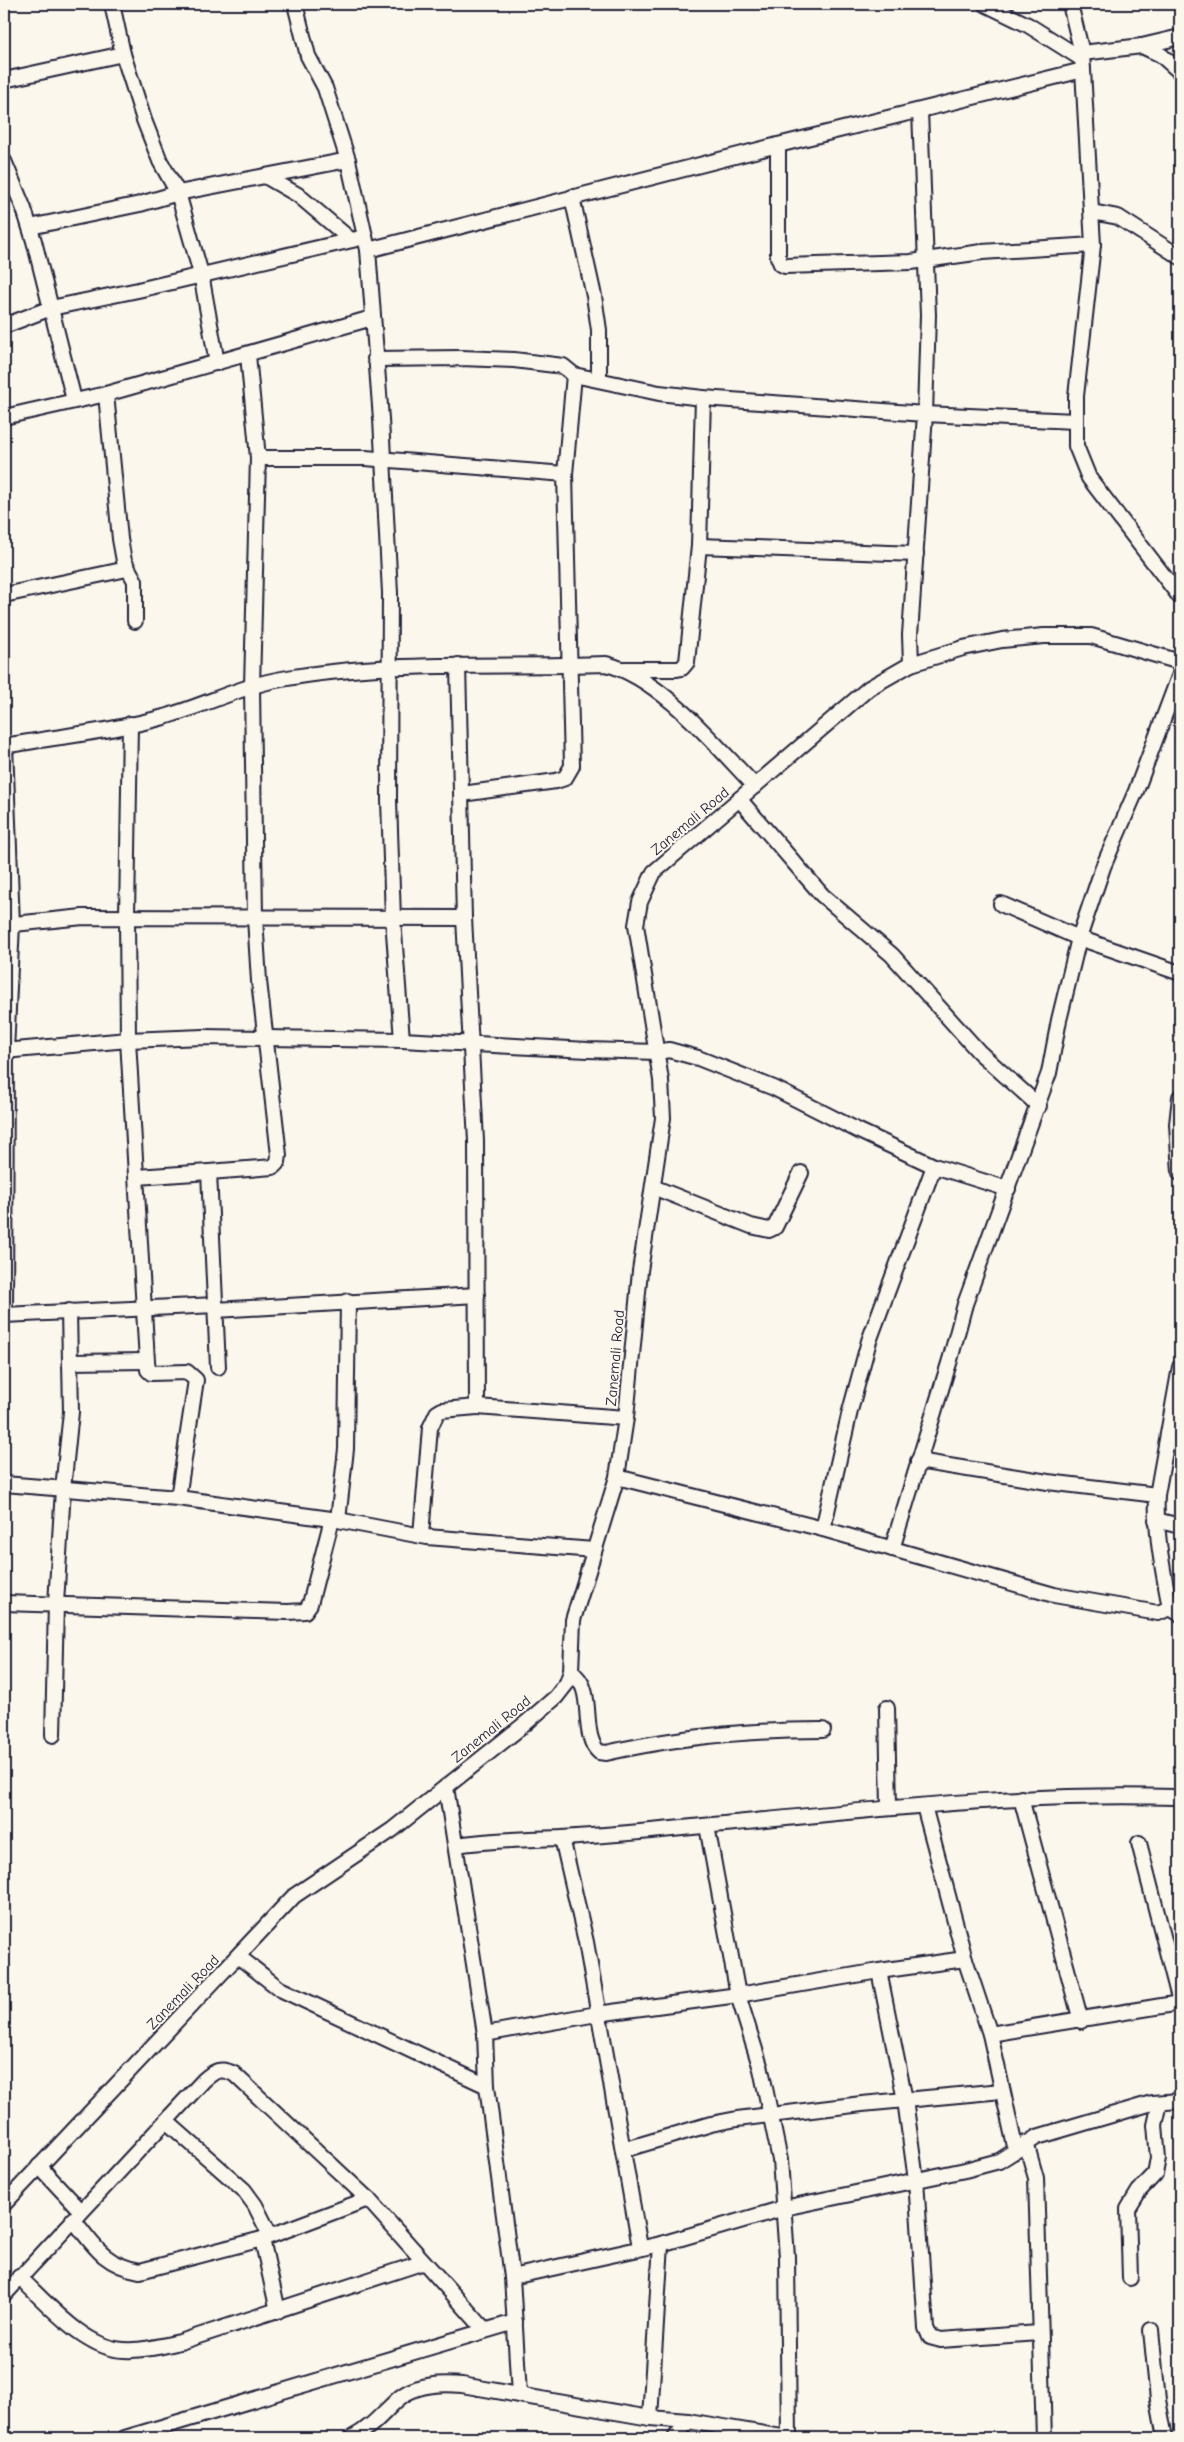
<svg xmlns="http://www.w3.org/2000/svg" width="1184" height="2442" viewBox="0 0 1184 2442" font-family="'Comic Neue',sans-serif">
	<style>
		.lines { fill: none; stroke-linecap: round; stroke-linejoin: round }
		.minor-casing { stroke: #22223b; stroke-width: 18 }
		.minor { stroke: #fbf7ec; stroke-width: 14 }
		.labels { text-anchor: middle; stroke-width: 4; stroke-linejoin: round; paint-order: stroke }
		.street-label { font-size: 15px; fill: #22223b; stroke: #fbf7ec }
	</style>
	<rect width="100%" height="100%" fill="#fbf7ec"/>
	<filter id="ink" filterUnits="userSpaceOnUse"><feTurbulence type="fractalNoise" baseFrequency=".02" numOctaves="2"/><feDisplacementMap in="SourceGraphic" scale="10" xChannelSelector="R" yChannelSelector="G"/><feConvolveMatrix kernelMatrix="1 2 1 2 8 2 1 2 1" color-interpolation-filters="sRGB"/></filter>
	<g filter="url(#ink)">
		<g class="lines">
			<g class="minor-casing">
				<g id="minor">
					<path d="M112,4L123,54L144,120L160,161L178,193L201,274L217,363"/>
					<path d="M295,4L308,56L325,88L348,160L368,250L381,419L390,593L389,800L393,919L402,1040"/>
					<path d="M985,4L1028,25L1082,59"/>
					<path d="M1070,4L1082,53L1083,70L1093,245L1076,396V446L1089,478L1180,597"/>
					<path d="M1142,46L1180,37"/>
					<path d="M1082,53L1142,46L1161,55L1180,72"/>
					<path d="M4,80L123,54"/>
					<path d="M778,145V257L781,264L785,266L911,262L982,252L1093,245"/>
					<path d="M4,161L24,209L34,241L74,400"/>
					<path d="M265,176L348,160"/>
					<path d="M572,197L594,296L599,330V379"/>
					<path d="M1092,212L1118,217L1180,257"/>
					<path d="M30,227L140,204L178,193L265,176L298,195L351,240"/>
					<path d="M368,250L778,145L1083,70"/>
					<path d="M4,326L51,308L138,290L365,237"/>
					<path d="M375,359L461,358L514,360L563,366L574,375L659,393L703,398L925,414L1075,421"/>
					<path d="M106,394L120,539L124,561L135,581V621"/>
					<path d="M4,417L106,394L372,318"/>
					<path d="M258,458H365L565,474"/>
					<path d="M699,546L916,554"/>
					<path d="M4,595L127,569"/>
					<path d="M911,664L910,635L925,414L928,315L920,111"/>
					<path d="M458,665L464,918L476,1141L477,1407L626,1418"/>
					<path d="M624,669H677L682,668L687,662L699,546L703,398"/>
					<path d="M130,724L127,917L128,1040L147,1361L148,1370L151,1373L187,1372L196,1380L178,1498"/>
					<path d="M4,746C55,737 114,731 164,717C203,706 241,686 282,679C389,660 498,668 606,664C661,678 715,745 755,786"/>
					<path d="M462,794L556,781L565,778L572,766L565,474L574,375"/>
					<path d="M740,800L822,895L892,955L979,1052L1039,1106"/>
					<path d="M1001,904L1079,938L1180,973"/>
					<path d="M4,925L83,917L464,918"/>
					<path d="M4,1051L128,1040L203,1037L402,1040L588,1050L657,1052L669,1050L698,1058L774,1088L859,1131L934,1166L1008,1189"/>
					<path d="M1180,1097L1177,1124L1180,1173"/>
					<path d="M137,1177L209,1172"/>
					<path d="M653,1187L751,1226L769,1230L775,1227L801,1173"/>
					<path d="M216,1310L477,1295"/>
					<path d="M4,1315L216,1305"/>
					<path d="M5,1315L6,1051L12,924L5,746"/>
					<path d="M70,1362L147,1361"/>
					<path d="M218,1367L209,1172L273,1167L278,1162L279,1155L259,981L255,918L252,686L258,458L248,355"/>
					<path d="M918,1461L1048,1482L1157,1495"/>
					<path d="M617,1477L823,1529L1054,1595L1158,1613L1170,1608L1180,1614"/>
					<path d="M4,1484L178,1498L338,1520L427,1537L594,1550"/>
					<path d="M338,1520L346,1449L348,1301"/>
					<path d="M1156,1520L1180,1526"/>
					<path d="M823,1529L850,1411L869,1341L934,1166"/>
					<path d="M421,1535L430,1428L437,1413L442,1410L477,1407"/>
					<path d="M892,1549L950,1360L965,1304L1049,1073L1059,1020L1079,938L1103,867L1136,791L1180,674"/>
					<path d="M4,1603L288,1612L305,1611L310,1604L332,1519"/>
					<path d="M1170,1608C1163,1570 1155,1534 1157,1495L1180,1367"/>
					<path d="M571,1671C577,1677 582,1682 584,1690C590,1708 584,1739 599,1752L606,1753C676,1737 751,1730 823,1730"/>
					<path d="M887,1708L889,1808"/>
					<path d="M53,1735L56,1604L63,1489L71,1412L69,1311"/>
					<path d="M446,1787L485,2034L487,2086"/>
					<path d="M1021,1798L1081,2021"/>
					<path d="M924,1806L965,1959L990,2034L1016,2151"/>
					<path d="M707,1826L738,1995L761,2069L780,2160L787,2257L789,2438"/>
					<path d="M562,1838L586,1942L640,2247"/>
					<path d="M1139,1843L1180,2002"/>
					<path d="M456,1845C492,1840 526,1839 562,1838C612,1835 663,1830 713,1825C866,1811 1020,1792 1174,1797"/>
					<path d="M239,1957L280,1989L487,2086L512,2277L519,2395"/>
					<path d="M879,1971L905,2100L916,2180L926,2328L930,2337L941,2340L1039,2333"/>
					<path d="M485,2034L597,2014L738,1995L879,1971L965,1959"/>
					<path d="M990,2034L1180,2003"/>
					<path d="M166,2121L244,2190L255,2205L270,2235"/>
					<path d="M1026,2143L1036,2178L1044,2438"/>
					<path d="M623,2150L711,2124L737,2119L862,2104L1002,2091"/>
					<path d="M39,2166L81,2211"/>
					<path d="M4,2204L294,1896L392,1830L526,1723L556,1697L567,1683L571,1671L573,1620L617,1477L626,1418L640,1271L663,1118L661,1080L636,925L640,902L654,872L869,688L911,664L963,648L1002,640L1044,636H1091L1180,662"/>
					<path d="M73,2219C94,2246 104,2265 140,2271L262,2239L368,2199"/>
					<path d="M262,2239L278,2311"/>
					<path d="M19,2277C46,2302 85,2349 124,2350C143,2351 162,2346 180,2342L424,2262"/>
					<path d="M512,2277L661,2244L784,2208L965,2170L999,2161L1037,2137L1152,2103L1180,2101"/>
					<path d="M1130,2278L1128,2209L1139,2191L1155,2174L1158,2158L1155,2125L1160,2103"/>
					<path d="M4,2295L204,2080C214,2071 221,2067 234,2074L368,2199L485,2330"/>
					<path d="M1151,2330L1158,2400L1165,2438"/>
					<path d="M650,2418L661,2244"/>
					<path d="M125,2438L515,2322"/>
					<path d="M352,2438C372,2427 380,2416 396,2401C413,2384 440,2383 462,2385L650,2418L688,2421L788,2438"/>
					<path d="M675,2438L688,2421"/>
				</g>
			</g>
			<use href="#minor" class="minor"/>
		</g>
	</g>
	<g class="labels">
		<g class="street-label">
			<text transform="translate(690 821) rotate(-40)" y="5">Zanemali Road</text>
			<text transform="translate(615 1358) rotate(-85)" y="5">Zanemali Road</text>
			<text transform="translate(491 1729) rotate(-39)" y="5">Zanemali Road</text>
			<text transform="translate(183 1992) rotate(-46)" y="5">Zanemali Road</text>
		</g>
	</g>
	<rect width="1184" height="2442" fill="none" stroke="#fbf7ec" stroke-width="20"/>
	<rect x="10" y="10" width="1164" height="2422" fill="none" stroke="#22223b" stroke-width="2" filter="url(#ink)"/>
</svg>
